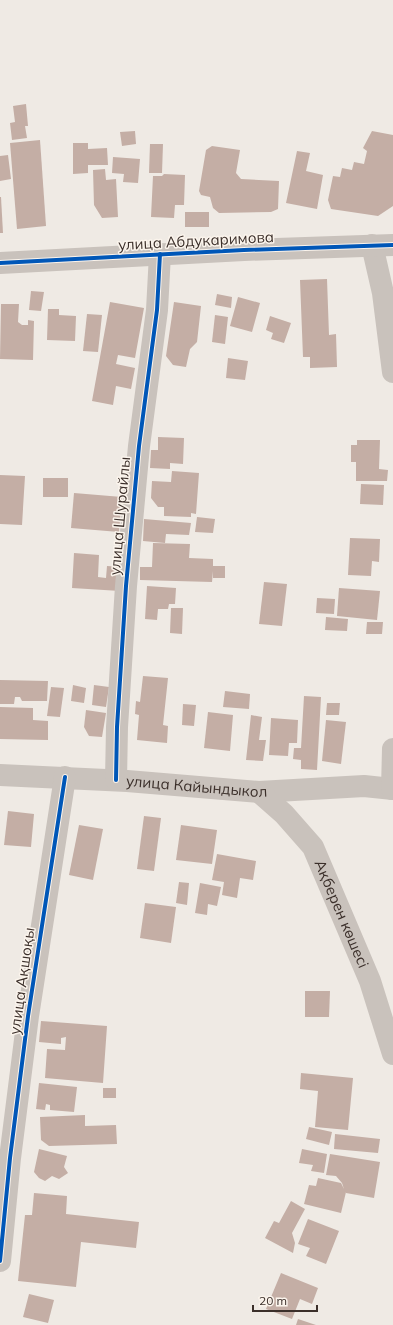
<svg xmlns="http://www.w3.org/2000/svg" width="393" height="1325" viewBox="0 0 393 1325" font-family="Mulish,sans-serif">
	<style>
		.building { fill: #c4aea5 }
		.lines { fill: none; stroke-linecap: round; stroke-linejoin: round }
		.minor { stroke: #c9c2bc; stroke-width: 22 }
		.cycleway-casing { stroke: #fbf4ec; stroke-width: 6 }
		.cycleway { stroke: #0057b8; stroke-width: 4 }
		.labels { text-anchor: middle; stroke-width: 3; stroke-linejoin: round; paint-order: stroke }
		.street-label { font-size: 15px; fill: #3b2f2a; stroke: #fbf4ec }
	</style>
	<rect width="100%" height="100%" fill="#efeae4"/>
	<g class="building">
		<path d="M26,104L28,126H25L27,138L12,140L10,123L15,122L13,106Z"/>
		<path d="M135,131L136,144L122,146L120,132Z"/>
		<path d="M372,131L393,135V206L378,216L331,209L328,200L333,176L340,177L342,168L352,170L354,162L364,164L367,151L363,148Z"/>
		<path d="M40,140L46,226L17,229L10,143Z"/>
		<path d="M73,143H88V149L107,148L108,165H88V173L73,174Z"/>
		<path d="M150,144H163L162,173H149Z"/>
		<path d="M212,146L240,150L236,173L241,179L279,181L278,209L271,212L219,213L213,208L210,197L201,195L199,191L206,150Z"/>
		<path d="M297,151L310,153L306,171L323,175L317,209L286,203Z"/>
		<path d="M8,155L11,179L0,181V156Z"/>
		<path d="M113,157L140,159L138,183L123,182L124,174L112,173Z"/>
		<path d="M105,169L106,180L116,179L118,217L102,218L94,205L93,170Z"/>
		<path d="M164,174L185,175L184,205H175L174,218L151,217L153,176H162Z"/>
		<path d="M0,197H1L3,233H0Z"/>
		<rect x="185" y="212" width="24" height="15"/>
		<path d="M327,279L329,335L336,334L337,367L310,368V357H303L300,280Z"/>
		<path d="M31,291L44,292L41,311L29,310Z"/>
		<path d="M217,294L232,297L231,308L215,305Z"/>
		<path d="M238,297L260,303L252,332L230,326Z"/>
		<path d="M110,302L144,308L135,358L118,355L116,364L135,368L131,389L116,386L113,405L92,401Z"/>
		<path d="M174,302L201,306L197,342L190,349L186,367L173,365L166,356Z"/>
		<path d="M1,304H19L18,322L22,325H28V320L34,321L33,360L0,359Z"/>
		<path d="M48,309H59V315L76,316L75,341L47,340Z"/>
		<path d="M87,314L102,315L98,352L83,351Z"/>
		<path d="M215,315L228,317L225,344L212,342Z"/>
		<path d="M270,316L291,323L284,343L271,339L273,333L266,330Z"/>
		<path d="M228,358L248,361L245,380L226,378Z"/>
		<path d="M158,437L184,438L183,464L170,463V469L150,468L151,450H158Z"/>
		<path d="M357,440H380L379,469L388,470L387,481H356V462H351V445H357Z"/>
		<path d="M172,471L199,473L196,514L191,513V517L164,516V507H158L151,498L152,481L171,482Z"/>
		<path d="M0,475L25,476L22,525L0,524Z"/>
		<rect x="43" y="478" width="25" height="19"/>
		<path d="M361,484L384,485L383,505L360,504Z"/>
		<path d="M74,493L122,497L119,532L71,528Z"/>
		<path d="M197,517L215,519L213,533L195,532Z"/>
		<path d="M144,519L191,523L189,535L166,534L165,543L143,541Z"/>
		<path d="M350,538L380,539L379,562L372,561L371,576L348,575Z"/>
		<path d="M153,543L190,544L189,558L213,559V566H225V578H213V571L212,582L140,580V567H152Z"/>
		<path d="M74,553L99,555L98,577L106,578L107,566L122,567L120,591L72,588Z"/>
		<path d="M264,582L287,584L282,626L259,624Z"/>
		<path d="M147,586L176,588L175,604H169L168,609H158L157,620L145,619Z"/>
		<path d="M339,588L380,591L377,620L337,616Z"/>
		<path d="M317,598L335,599L334,614L316,613Z"/>
		<path d="M171,608H183L182,634L170,633Z"/>
		<path d="M326,617L348,619L347,631L325,630Z"/>
		<path d="M367,622H383L382,634H366Z"/>
		<path d="M143,676L168,678L163,725L168,726L167,743L137,740L139,715L135,714L136,701L140,702Z"/>
		<path d="M0,680L48,681L47,701H22L20,697H15L14,704H0Z"/>
		<path d="M73,685L86,688L84,703L71,701Z"/>
		<path d="M94,685L109,687L106,707L92,705Z"/>
		<path d="M51,687L64,688L60,717L47,716Z"/>
		<path d="M225,691L250,694L249,709L223,707Z"/>
		<path d="M304,696L321,697L317,770L301,769V760L293,759L294,748H301Z"/>
		<path d="M327,703H340L339,715H326Z"/>
		<path d="M183,704L196,705L194,726L182,725Z"/>
		<path d="M0,707L33,708V720L48,721V740L0,739Z"/>
		<path d="M86,710L106,713L102,737L89,736L84,727Z"/>
		<path d="M208,712L233,715L230,751L204,748Z"/>
		<path d="M251,715L262,717L259,740H266L263,761L246,760Z"/>
		<path d="M271,718L298,720L297,743H289L288,756L269,755Z"/>
		<path d="M326,720L346,722L341,764L322,761Z"/>
		<path d="M8,811L34,814L31,847L4,845Z"/>
		<path d="M144,816L161,818L154,871L137,869Z"/>
		<path d="M79,825L103,829L93,880L69,875Z"/>
		<path d="M181,825L217,830L212,864L176,860Z"/>
		<path d="M217,854L256,861L253,880L240,878L237,898L222,895L224,882L212,880Z"/>
		<path d="M179,882L189,883L187,905L176,903Z"/>
		<path d="M200,883L221,887L217,906L208,904L207,915L195,913Z"/>
		<path d="M145,903L176,907L171,943L140,938Z"/>
		<path d="M305,991H330L329,1017H305Z"/>
		<path d="M41,1021L107,1026L103,1083L45,1078L47,1049L65,1050L66,1037L61,1038V1044L39,1042Z"/>
		<path d="M301,1073L353,1078L348,1130L315,1127L318,1091L300,1089Z"/>
		<path d="M39,1083L77,1087L74,1112L50,1110V1105L46,1104L45,1110L36,1109Z"/>
		<rect x="103" y="1088" width="13" height="10"/>
		<path d="M85,1115V1126L116,1125L117,1144L49,1146L41,1140L40,1117Z"/>
		<path d="M309,1127L332,1132L329,1145L306,1139Z"/>
		<path d="M335,1134L380,1139L378,1153L334,1149Z"/>
		<path d="M39,1149L67,1156L64,1167L68,1173L59,1179L52,1176L45,1181L39,1178L34,1172Z"/>
		<path d="M302,1149L327,1154L324,1173L311,1171L313,1165L299,1163Z"/>
		<path d="M330,1154L380,1162L374,1198L346,1193V1192L341,1213L304,1204L309,1185L316,1186L318,1178L341,1183L344,1189L342,1183L336,1176L326,1175Z"/>
		<path d="M34,1193L67,1196L66,1214L139,1222L136,1248L81,1242L76,1287L18,1281L25,1215H32Z"/>
		<path d="M291,1201L305,1209L292,1233L295,1243L293,1253L265,1238L274,1221L279,1223Z"/>
		<path d="M308,1219L339,1231L326,1264L306,1256L310,1248L298,1244Z"/>
		<path d="M281,1273L318,1288L312,1304L300,1299L292,1319L266,1309Z"/>
		<path d="M29,1294L54,1300L48,1323L23,1317Z"/>
		<path d="M298,1319L316,1325H296Z"/>
	</g>
	<g class="lines">
		<g class="minor">
			<path d="M372,245L383,293L393,372"/>
			<path d="M0,263L244,250L393,245"/>
			<path id="s1" d="M0,775L127,781L259,792L364,786L393,789"/>
			<path d="M116,780L117,727L126,586L139,446L157,310L160,254"/>
			<path d="M392,789L393,749"/>
			<path id="s2" d="M259,792L284,814L313,847L370,981L393,1054"/>
			<path d="M0,1261L10,1158L28,1016L65,777"/>
		</g>
		<g class="cycleway-casing">
			<g id="cycleway">
				<path d="M0,263L244,250L393,245"/>
				<path d="M116,780L117,727L126,586L139,446L157,310L160,254"/>
				<path d="M0,1261L10,1158L28,1016L65,777"/>
			</g>
		</g>
		<use href="#cycleway" class="cycleway"/>
	</g>
	<g class="labels">
		<g class="street-label">
			<text transform="translate(196 241) rotate(-3)" y="5">улица Абдукаримова</text>
			<text transform="translate(120 516) rotate(-85)" y="5">улица Шурайлы</text>
			<text dy="5" stroke="none"><textPath href="#s1" startOffset="197">улица Кайындыкол</textPath></text>
			<text dy="5" stroke="none"><textPath href="#s2" startOffset="150">Ақберен көшесі</textPath></text>
			<text transform="translate(22 981) rotate(-82)" y="5">улица Ақшоқы</text>
		</g>
	</g>
	<path d="M253 1305v6h64v-6" fill="none" stroke="#3b2f2a" stroke-width="2"/>
	<text x="259" y="1305" font-size="12" fill="#3b2f2a" stroke="#fbf4ec" stroke-width="3" paint-order="stroke">20 m</text>
</svg>
